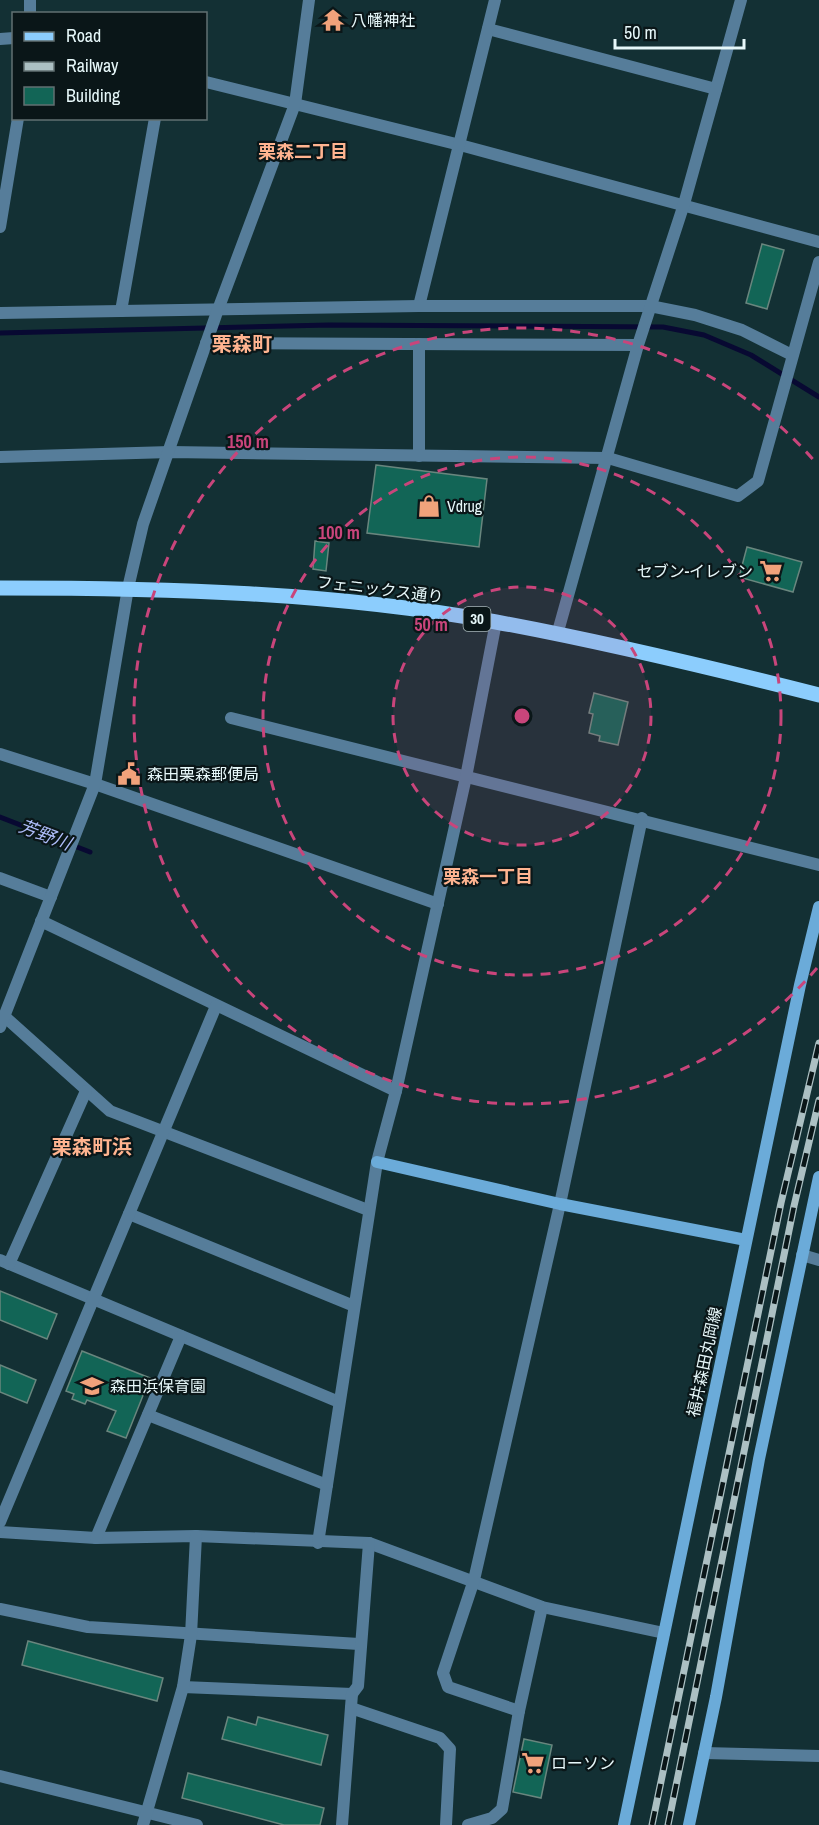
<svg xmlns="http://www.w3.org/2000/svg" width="819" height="1825" viewBox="0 0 819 1825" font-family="'Archivo Narrow','Noto Sans JP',sans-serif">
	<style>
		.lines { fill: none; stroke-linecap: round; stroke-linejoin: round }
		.stream { stroke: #080932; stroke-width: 5 }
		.building { fill: #126556; stroke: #69867e; stroke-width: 1.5 }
		.street { stroke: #567d9a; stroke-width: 12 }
		.secondary { stroke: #6babd9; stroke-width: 12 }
		.primary { stroke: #8ccdfd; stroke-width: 15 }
		.rail-casing { stroke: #acc0c3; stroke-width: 7 }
		.rail { stroke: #0a1618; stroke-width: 4.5; stroke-dasharray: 14; stroke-linecap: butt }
		.ring { fill: none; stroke: #c9457b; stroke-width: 3; stroke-dasharray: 10 8 }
		.labels { text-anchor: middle; stroke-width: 4.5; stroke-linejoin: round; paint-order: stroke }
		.shield { fill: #0a1618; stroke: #a5b4b6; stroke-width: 1.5 }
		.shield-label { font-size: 15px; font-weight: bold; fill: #e7f8fa }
		.poi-label { font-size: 16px; fill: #e7f8fa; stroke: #0a1618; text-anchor: start }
		.street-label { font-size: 16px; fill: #e7f8fa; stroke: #0a1618 }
		.neighbourhood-label { font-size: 18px; font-weight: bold; fill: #ffb490; stroke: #0a1618 }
		.water-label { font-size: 18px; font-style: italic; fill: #adbcf8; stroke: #0a1618 }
		.quarter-label { font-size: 20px; font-weight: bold; fill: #ffb490; stroke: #0a1618 }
		.centre { fill: #c9457b; stroke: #0a1618; stroke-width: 3 }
		.ring-label { font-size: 18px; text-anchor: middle; font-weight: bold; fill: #c9457b; stroke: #0a1618; stroke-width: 4.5; stroke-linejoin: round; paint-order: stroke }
	</style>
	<rect width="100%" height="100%" fill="#133034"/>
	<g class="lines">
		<g class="stream">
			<path d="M0,333L329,325L663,327L704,335L751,355L819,397"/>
			<path d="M0,817L90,852"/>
		</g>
	</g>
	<g class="building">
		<path d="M762,244L784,250L767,309L746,303Z"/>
		<path d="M376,465L487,479L479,547L367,533Z"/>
		<path d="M315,541L329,543L326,571L313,569Z"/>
		<path d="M747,547L802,562L793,592L739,577Z"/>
		<path d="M594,693L628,702L618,745L599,741L600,736L589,733L593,714L589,713Z"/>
		<path d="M0,1291L57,1314L47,1339L0,1320Z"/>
		<path d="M82,1351L150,1378L126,1438L107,1431L116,1411L87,1400L85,1404L72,1399L74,1394L66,1391Z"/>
		<path d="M0,1365L36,1380L27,1403L0,1392Z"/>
		<path d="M28,1641L163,1678L157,1701L22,1665Z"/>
		<path d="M228,1717L256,1725L258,1717L328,1735L321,1765L222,1739Z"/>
		<path d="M524,1739L552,1745L541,1798L513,1792Z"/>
		<path d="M188,1773L324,1808L320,1825H284L182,1798Z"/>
	</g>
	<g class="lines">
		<g class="street">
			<path d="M30,14V0"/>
			<path d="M488,29L716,89"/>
			<path d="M0,39L14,38"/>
			<path d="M206,82L460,145L819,242"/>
			<path d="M0,227L18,118"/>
			<path d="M419,306L495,0"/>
			<path d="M121,311L155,118"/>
			<path d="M0,313L419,306H650L695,315L742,330L792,355"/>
			<path d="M206,343L638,345"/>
			<path d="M419,344V456"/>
			<path d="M0,457L170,452L608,458L738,496L758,481L819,262"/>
			<path d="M557,635L638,345L684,204L741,0"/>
			<path d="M231,718L819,865"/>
			<path d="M0,754L95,784L438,904"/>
			<path d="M0,878L51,897"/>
			<path d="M41,921L396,1091"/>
			<path d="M4,1016L110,1111L368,1210"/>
			<path d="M0,1027L95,784L128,588L143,524L216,315L295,104L309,0"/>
			<path d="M129,1214L354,1306"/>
			<path d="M802,1255L819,1260"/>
			<path d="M0,1260L339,1402"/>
			<path d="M9,1264L86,1091"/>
			<path d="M148,1415L327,1485"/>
			<path d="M0,1522L216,1006"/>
			<path d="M0,1532L96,1538L196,1536L369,1543L542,1607L664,1633"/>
			<path d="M96,1538L181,1336"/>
			<path d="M318,1543L377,1162L396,1091L466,777L496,622"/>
			<path d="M0,1609L88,1627L359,1644"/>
			<path d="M183,1687L352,1694"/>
			<path d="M351,1708L440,1738L450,1749L446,1825"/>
			<path d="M519,1711L448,1687L443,1673L474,1580L560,1204L642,818"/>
			<path d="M704,1753L819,1756"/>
			<path d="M0,1776L197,1825"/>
			<path d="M143,1825L183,1687L191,1635L196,1536"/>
			<path d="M342,1825L352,1694L358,1686L369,1543"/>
			<path d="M468,1825L492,1818L502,1809L519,1711L542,1607"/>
		</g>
		<g class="secondary">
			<path d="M377,1162L560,1204L746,1240"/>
			<path d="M624,1825L800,985L819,907"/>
			<path d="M689,1825L716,1697L759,1459L819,1177"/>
		</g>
		<path class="primary" d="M0,588C165,588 333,592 496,622C605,642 712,668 819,695"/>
		<g class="rail-casing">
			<g id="rail">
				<path d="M652,1825L781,1203L819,1043"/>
				<path d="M668,1825L794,1206L819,1100"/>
			</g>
		</g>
		<use href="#rail" class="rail"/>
	</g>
	<circle cx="522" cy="716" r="129" fill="#c9457b" fill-opacity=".12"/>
	<g class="ring">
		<circle cx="522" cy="716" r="129"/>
		<circle cx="522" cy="716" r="259"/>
		<path d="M817 968A388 388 0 1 1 817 464"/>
	</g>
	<defs>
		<g id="temple-bare" transform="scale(1.8)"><path d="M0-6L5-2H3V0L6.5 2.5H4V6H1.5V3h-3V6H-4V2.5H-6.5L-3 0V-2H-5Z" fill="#f1a27b" stroke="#0a1618" stroke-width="2.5" paint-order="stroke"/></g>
		<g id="shop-bare" transform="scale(1.8)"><path d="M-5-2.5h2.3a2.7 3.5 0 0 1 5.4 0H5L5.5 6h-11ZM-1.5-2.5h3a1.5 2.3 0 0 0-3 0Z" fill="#f1a27b" stroke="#0a1618" stroke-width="2.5" paint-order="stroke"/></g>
		<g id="supermarket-bare" transform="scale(1.8)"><path d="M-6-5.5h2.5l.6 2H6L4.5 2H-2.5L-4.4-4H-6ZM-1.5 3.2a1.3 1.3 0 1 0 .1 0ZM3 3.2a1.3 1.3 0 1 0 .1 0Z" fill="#f1a27b" stroke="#0a1618" stroke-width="2.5" paint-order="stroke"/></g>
		<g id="civic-bare" transform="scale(1.8)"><path d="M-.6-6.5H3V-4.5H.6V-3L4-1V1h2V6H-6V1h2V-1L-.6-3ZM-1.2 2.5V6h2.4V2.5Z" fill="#f1a27b" stroke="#0a1618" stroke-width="2.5" paint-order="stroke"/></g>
		<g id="school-bare" transform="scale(1.8)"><path d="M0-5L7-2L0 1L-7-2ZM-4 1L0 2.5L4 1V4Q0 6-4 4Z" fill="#f1a27b" stroke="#0a1618" stroke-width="2.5" paint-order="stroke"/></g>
	</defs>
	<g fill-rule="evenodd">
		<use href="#temple-bare" x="333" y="20"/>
		<use href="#shop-bare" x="429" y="506"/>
		<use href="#supermarket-bare" x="771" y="571"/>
		<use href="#civic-bare" x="129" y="774"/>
		<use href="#school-bare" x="92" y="1386"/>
		<use href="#supermarket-bare" x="533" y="1763"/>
	</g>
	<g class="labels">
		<rect class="shield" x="463.5" y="607" width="27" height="24" rx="4.5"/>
		<g class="shield-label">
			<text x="477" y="624">30</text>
		</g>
		<g class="poi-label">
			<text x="351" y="26">八幡神社</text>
			<text x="447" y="512">Vdrug</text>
			<text x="753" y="577" text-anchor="end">セブン-イレブン</text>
			<text x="147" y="780">森田栗森郵便局</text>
			<text x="110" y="1392">森田浜保育園</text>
			<text x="551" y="1769">ローソン</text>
		</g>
		<g class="street-label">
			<text transform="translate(380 589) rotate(7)" y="6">フェニックス通り</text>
			<text transform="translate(704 1362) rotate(-78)" y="6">福井森田丸岡線</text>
		</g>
		<g class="neighbourhood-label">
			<text x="303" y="158">栗森二丁目</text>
			<text x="488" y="883">栗森一丁目</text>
		</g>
		<g class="water-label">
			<text transform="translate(45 835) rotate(21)" y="6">芳野川</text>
		</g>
		<g class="quarter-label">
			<text x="242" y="351">栗森町</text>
			<text x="92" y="1154">栗森町浜</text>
		</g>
	</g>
	<circle cx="522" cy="716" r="9" class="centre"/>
	<g class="ring-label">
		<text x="248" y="448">150 m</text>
		<text x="339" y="539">100 m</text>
		<text x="431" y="631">50 m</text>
	</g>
	<rect x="12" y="12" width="195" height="108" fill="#0a1618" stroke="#627072" stroke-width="1.5"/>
	<rect x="24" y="32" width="30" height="9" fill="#8ccdfd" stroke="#627072" stroke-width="1.5"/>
	<text x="66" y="42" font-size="18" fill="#e7f8fa">Road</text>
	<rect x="24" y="62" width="30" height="9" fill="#acc0c3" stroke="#627072" stroke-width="1.5"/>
	<text x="66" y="72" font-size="18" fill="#e7f8fa">Railway</text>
	<rect x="24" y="87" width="30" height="18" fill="#126556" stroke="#627072" stroke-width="1.5"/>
	<text x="66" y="102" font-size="18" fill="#e7f8fa">Building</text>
	<path d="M615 39v9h129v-9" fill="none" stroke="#e7f8fa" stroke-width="3"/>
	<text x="624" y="39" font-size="18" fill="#e7f8fa" stroke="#0a1618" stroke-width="4.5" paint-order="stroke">50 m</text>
</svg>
